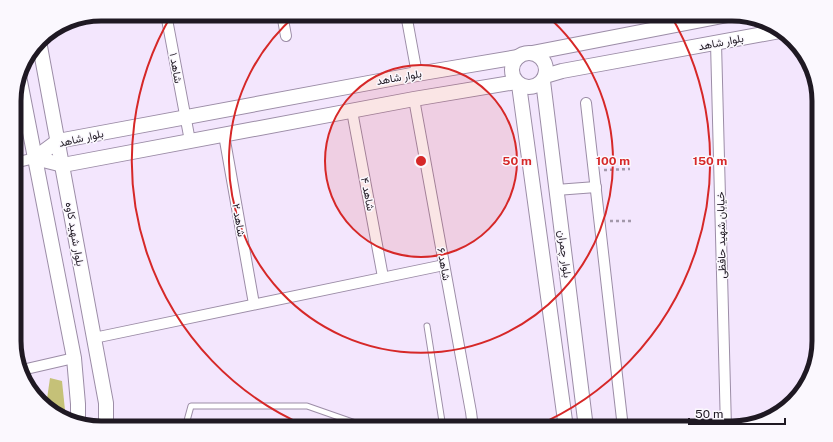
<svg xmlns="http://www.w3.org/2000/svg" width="833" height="442" viewBox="0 0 833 442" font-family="'Public Sans',Vazirmatn,sans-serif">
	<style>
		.green { fill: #c5c178 }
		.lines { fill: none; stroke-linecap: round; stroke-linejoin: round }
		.service-casing { stroke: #9c8da7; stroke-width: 7 }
		.minor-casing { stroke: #9c8da7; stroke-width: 12 }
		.secondary-casing { stroke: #9c8da7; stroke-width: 16 }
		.path { stroke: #a398aa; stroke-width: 2.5; stroke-dasharray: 3 3; stroke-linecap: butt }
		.service { stroke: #fff; stroke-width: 5 }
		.minor { stroke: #fff; stroke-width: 10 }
		.secondary { stroke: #fff; stroke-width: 14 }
		.ring { fill: none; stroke: #d62828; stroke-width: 2 }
		.labels { text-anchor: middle; stroke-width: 3; stroke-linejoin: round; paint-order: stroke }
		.street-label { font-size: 11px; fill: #1f1923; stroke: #fbf8fe }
		.rim { fill: none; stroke: #1f1923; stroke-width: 5 }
		.centre { fill: #d62828; stroke: #fbf8fe; stroke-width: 2 }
		.ring-label { font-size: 12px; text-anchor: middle; font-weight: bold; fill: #d62828; stroke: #fbf8fe; stroke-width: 3; stroke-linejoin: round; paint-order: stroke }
	</style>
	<rect width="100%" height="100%" fill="#f3e6fd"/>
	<path class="green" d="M50,378L62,381L66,420L62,419L46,406Z"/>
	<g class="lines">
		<g class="service-casing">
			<g id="service">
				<path d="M427,326L443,428"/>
				<path d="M185,428L191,406H307L370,428"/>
			</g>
		</g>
		<g class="minor-casing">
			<g id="minor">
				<path d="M166,14L190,141"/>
				<path d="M282,14L286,36"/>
				<path d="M406,14L417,74"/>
				<path d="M716,43L726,428"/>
				<path d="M414,99L471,412L473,428"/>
				<path d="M586,103L623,428"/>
				<path d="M352,111L383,277"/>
				<path d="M224,135L254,304"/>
				<path d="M14,163L35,158"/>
				<path d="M556,190L596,187"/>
				<path d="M94,338L444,265"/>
				<path d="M22,370L74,358"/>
			</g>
		</g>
		<g class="secondary-casing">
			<g id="secondary">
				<path d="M39,41L106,403V428"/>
				<circle cx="529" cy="70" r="17"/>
				<path d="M532,53L733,14"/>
				<path d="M19,76L74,358L78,404V423"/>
				<path d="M545,76L562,71L780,31"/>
				<path d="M543,81L586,428"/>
				<path d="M519,85L566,428"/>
				<path d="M35,158L58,141L417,74L518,57"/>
				<path d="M35,158L63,165L414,99L516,82"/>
			</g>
		</g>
		<g class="path">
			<path d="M604,170L630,169"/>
			<path d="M610,221H633"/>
		</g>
		<use href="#service" class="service"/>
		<use href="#minor" class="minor"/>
		<use href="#secondary" class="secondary"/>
	</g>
	<circle cx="421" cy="161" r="96" fill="#d62828" fill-opacity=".12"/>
	<g class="ring">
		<circle cx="421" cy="161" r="96"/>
		<path d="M546 15A192 192 0 1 1 296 15"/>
		<path d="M308 427A289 289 0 0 1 172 14M670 14A289 289 0 0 1 534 427"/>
	</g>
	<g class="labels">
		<g class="street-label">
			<text transform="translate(721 42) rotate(-11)" y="4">بلوار شاهد</text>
			<text transform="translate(176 68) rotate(80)" y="4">شاهد ۱</text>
			<text transform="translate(399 77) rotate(-10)" y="4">بلوار شاهد</text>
			<text transform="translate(81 138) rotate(-13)" y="4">بلوار شاهد</text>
			<text transform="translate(368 194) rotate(79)" y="4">شاهد ۴</text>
			<text transform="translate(239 220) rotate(80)" y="4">شاهد ۲</text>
			<text transform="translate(75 234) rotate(80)" y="4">بلوار شهید کاوه</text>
			<text transform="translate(721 235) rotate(-91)" y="4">خیابان شهید حافظی</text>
			<text transform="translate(565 254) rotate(83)" y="4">بلوار چمران</text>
			<text transform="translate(444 264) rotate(80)" y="4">شاهد ۶</text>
		</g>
	</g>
	<path d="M0 0H833V442H0ZM101 21H732A80 80 0 0 1 812 101V341A80 80 0 0 1 732 421H101A80 80 0 0 1 21 341V101A80 80 0 0 1 101 21Z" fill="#fbf8fe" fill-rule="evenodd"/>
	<path class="rim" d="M101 21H732A80 80 0 0 1 812 101V341A80 80 0 0 1 732 421H101A80 80 0 0 1 21 341V101A80 80 0 0 1 101 21Z"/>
	<circle cx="421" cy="161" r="6" class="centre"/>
	<g class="ring-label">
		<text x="517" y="165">50 m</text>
		<text x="613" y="165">100 m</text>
		<text x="710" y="165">150 m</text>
	</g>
	<path d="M689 418v6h96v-6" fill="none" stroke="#1f1923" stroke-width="2"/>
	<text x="695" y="418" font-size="12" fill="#1f1923" stroke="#fbf8fe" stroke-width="3" paint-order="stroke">50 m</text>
</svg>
